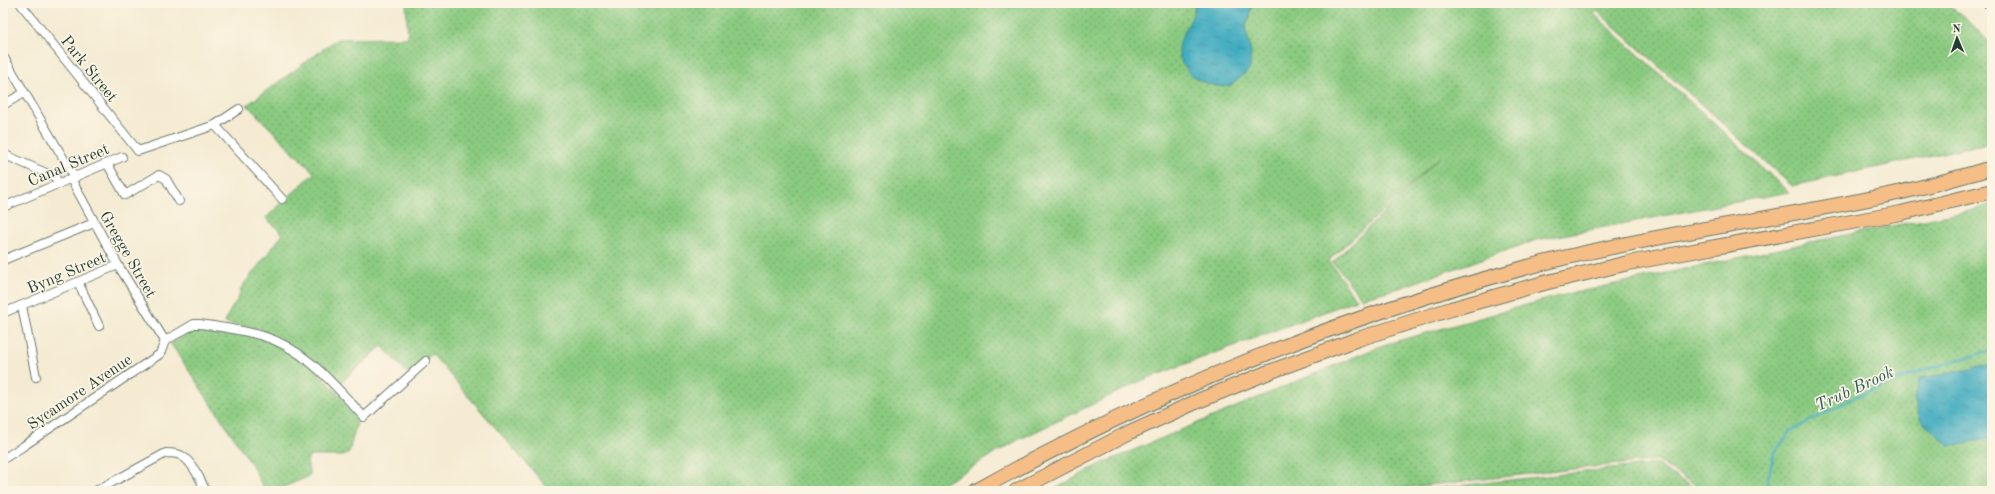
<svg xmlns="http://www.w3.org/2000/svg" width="1995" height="494" viewBox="0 0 1995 494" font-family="'Old Standard TT',serif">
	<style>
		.grass { fill: url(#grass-dots); stroke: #55845a }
		.water { fill: url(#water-ripples); stroke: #30747a }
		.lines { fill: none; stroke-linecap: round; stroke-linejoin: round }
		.stream { stroke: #41acc0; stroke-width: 2.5 }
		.minor-casing { stroke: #6a7a6c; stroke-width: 10 }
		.motorway-casing { stroke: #6a7a6c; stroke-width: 16 }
		.minor { stroke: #fff; stroke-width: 8 }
		.motorway { stroke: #f6be87; stroke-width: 14 }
		.rail { stroke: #1f3d34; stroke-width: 2.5; stroke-dasharray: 6 3; stroke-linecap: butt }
		.labels { text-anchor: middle; stroke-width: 3.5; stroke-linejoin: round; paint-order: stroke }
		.street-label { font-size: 16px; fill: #1f3d34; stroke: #fcf5e5 }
		.water-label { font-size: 17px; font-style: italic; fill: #295e5e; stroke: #fcf5e5 }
	</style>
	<defs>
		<pattern id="grass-dots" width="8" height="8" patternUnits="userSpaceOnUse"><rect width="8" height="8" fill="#8bcb81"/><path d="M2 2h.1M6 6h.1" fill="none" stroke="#71a66a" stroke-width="1.8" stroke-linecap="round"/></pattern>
		<pattern id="water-ripples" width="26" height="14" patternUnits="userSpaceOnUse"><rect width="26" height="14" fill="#41acc0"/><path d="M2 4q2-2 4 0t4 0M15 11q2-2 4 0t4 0" fill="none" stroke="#368d9d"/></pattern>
	</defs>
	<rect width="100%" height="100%" fill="#fcf5e5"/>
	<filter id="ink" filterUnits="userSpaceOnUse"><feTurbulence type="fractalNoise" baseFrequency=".025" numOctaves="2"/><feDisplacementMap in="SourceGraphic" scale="8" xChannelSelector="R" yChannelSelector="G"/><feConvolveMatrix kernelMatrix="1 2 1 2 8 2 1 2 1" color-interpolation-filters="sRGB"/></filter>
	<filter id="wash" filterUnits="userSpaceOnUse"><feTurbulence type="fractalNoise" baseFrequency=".012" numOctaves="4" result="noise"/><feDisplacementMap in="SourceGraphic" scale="16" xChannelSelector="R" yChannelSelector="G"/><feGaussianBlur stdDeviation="0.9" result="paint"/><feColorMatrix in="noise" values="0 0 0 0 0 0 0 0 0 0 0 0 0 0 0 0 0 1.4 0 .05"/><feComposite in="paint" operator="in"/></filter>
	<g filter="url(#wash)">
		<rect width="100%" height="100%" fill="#f5ebd3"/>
		<g class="grass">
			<path d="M406,3H1195V13L1185,32L1179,49L1182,63L1197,80L1251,52L1245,27L1250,16L1252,3H1946L1967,19L1992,45V142L1792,186L1597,11L1594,14L1789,192L1536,240L1399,288L1361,298L1333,262L1441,156L1329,260L1356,300L1143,380L1018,440L931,491H550L432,354L408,374L382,346L339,384L323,366L261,330L225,323C228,308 240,302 241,288L283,234L266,218L314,173L247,105L337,39L408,38Z"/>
			<path d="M1992,204V491H1704L1656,460L1375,491H1051L1098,465L1383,345L1555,297L1830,238L1970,211Z"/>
			<path d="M203,327C262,336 294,343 334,389C342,398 352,407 358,418L349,452L343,456H310L307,461L310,476L274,491H265L252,465L171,344L195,329Z"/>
			<path d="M1656,464L1698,491H1410Z"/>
		</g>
		<g class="water">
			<path d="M1195,3H1252L1250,16L1245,27L1251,52L1250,69C1244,74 1235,84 1228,86C1207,89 1178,73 1179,49C1180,32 1195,21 1195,3Z"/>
			<path d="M1992,365V438L1949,446L1920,419L1914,398L1920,378Z"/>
		</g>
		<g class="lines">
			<path class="stream" d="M1765,491L1774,453L1791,431L1855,397L1921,371L1992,350"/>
		</g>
	</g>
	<g filter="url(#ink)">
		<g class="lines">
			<g class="minor-casing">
				<g id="minor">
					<path d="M20,3L138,151L215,125L239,109"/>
					<path d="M3,56L75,178"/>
					<path d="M3,105L24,93"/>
					<path d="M215,125L282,199"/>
					<path d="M3,154L55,177L59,184"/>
					<path d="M107,163L125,195L159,175L166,179L179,201"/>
					<path d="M71,179L118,265L165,341"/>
					<path d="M3,207L122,157"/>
					<path d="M3,260L94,223"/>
					<path d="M78,282L99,326"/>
					<path d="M22,306L36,377"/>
					<path d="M3,313L118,265"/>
					<path d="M165,341L194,324H200C221,327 243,330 263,336C306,349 335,386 364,417L426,361"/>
					<path d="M3,459L22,447L160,354L165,341"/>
					<path d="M96,491L166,453C172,453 177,453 182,456C191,461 202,481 205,491"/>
				</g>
			</g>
			<g class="motorway-casing">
				<g id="motorway">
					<path d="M976,491C1154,392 1342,316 1539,264C1655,234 1775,219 1893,194C1926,187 1959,177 1992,168"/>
					<path d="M1016,491L1130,432L1198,401L1269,372L1358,339L1451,309L1544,283L1628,263L1901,213L1992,191"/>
				</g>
			</g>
			<use href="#minor" class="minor"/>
			<use href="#motorway" class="motorway"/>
			<path class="rail" d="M1981,3L1992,12"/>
		</g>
	</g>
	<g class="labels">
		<g class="street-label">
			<text transform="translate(90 68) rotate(51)" y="6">Park Street</text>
			<text transform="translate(68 164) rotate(-23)" y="6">Canal Street</text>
			<text transform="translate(129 254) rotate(60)" y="6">Gregge Street</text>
			<text transform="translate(66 272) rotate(-23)" y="6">Byng Street</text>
			<text transform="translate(79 391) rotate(-34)" y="6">Sycamore Avenue</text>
		</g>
		<g class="water-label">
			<text transform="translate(1854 388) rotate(-25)" y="6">Trub Brook</text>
		</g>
	</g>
	<rect width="1995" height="494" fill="none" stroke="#fcf5e5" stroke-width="16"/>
	<g transform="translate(1957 38) rotate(358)" stroke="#fcf5e5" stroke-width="3" paint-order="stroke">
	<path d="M0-3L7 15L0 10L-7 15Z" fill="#1f3d34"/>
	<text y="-6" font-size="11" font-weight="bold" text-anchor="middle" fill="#1f3d34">N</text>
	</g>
</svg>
